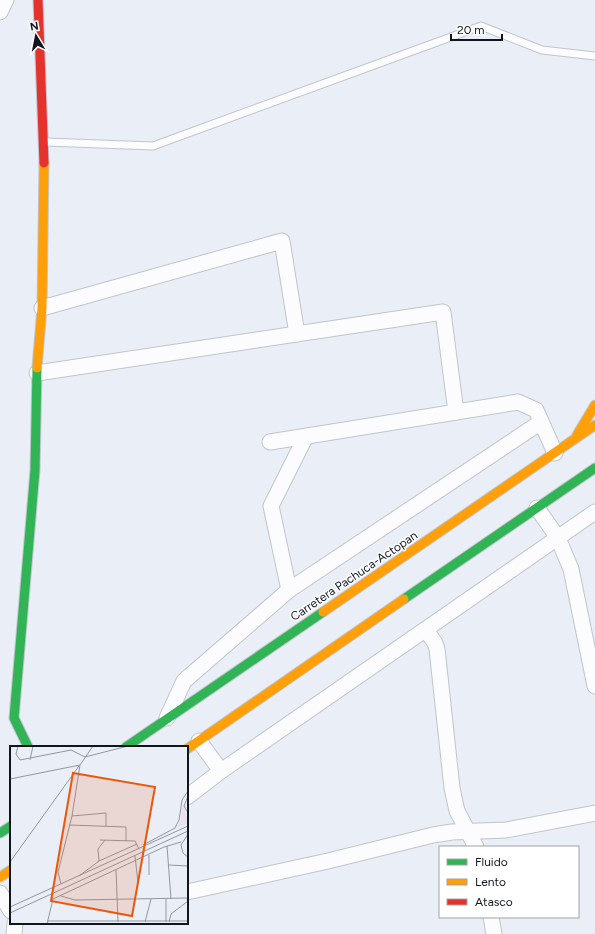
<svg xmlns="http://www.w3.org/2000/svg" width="595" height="934" viewBox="0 0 595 934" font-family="Figtree,sans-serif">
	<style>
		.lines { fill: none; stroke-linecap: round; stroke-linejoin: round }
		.lane-casing { stroke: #c0c4cd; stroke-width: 9 }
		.street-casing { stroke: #c0c4cd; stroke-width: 17 }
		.fast-casing { stroke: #c0c4cd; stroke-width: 11 }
		.slow-casing { stroke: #c0c4cd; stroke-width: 11 }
		.jam-casing { stroke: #c0c4cd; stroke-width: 11 }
		.lane { stroke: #fcfcfe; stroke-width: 7 }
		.street { stroke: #fcfcfe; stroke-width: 15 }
		.fast { stroke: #30b455; stroke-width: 9 }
		.slow { stroke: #ff9f0a; stroke-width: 9 }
		.jam { stroke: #e5322d; stroke-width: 9 }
		.labels { text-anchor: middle; stroke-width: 3; stroke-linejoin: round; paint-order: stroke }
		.street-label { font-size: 12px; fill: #11151e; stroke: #fff }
		.inset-road { fill: none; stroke: #9397a0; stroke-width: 1 }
		.view { fill: #e8590c; fill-opacity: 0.15; stroke: #e8590c; stroke-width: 2 }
		.inset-edge { fill: none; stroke: #11151e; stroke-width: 2 }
	</style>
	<rect width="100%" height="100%" fill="#eaeef7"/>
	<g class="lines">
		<g class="lane-casing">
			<path id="lane" d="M46,142L153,146L481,26L542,50L595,56"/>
		</g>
		<g class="street-casing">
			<g id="street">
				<path d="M0,12L6,0"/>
				<path d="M42,308L282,241L297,334"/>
				<path d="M37,373L443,312L456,412"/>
				<path d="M270,442L518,402L536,410L555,453"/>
				<path d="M537,508L558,538L571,569L595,686"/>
				<path d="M289,590L271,506L306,436"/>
				<path d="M426,630L435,643L437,649L452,788L457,811L476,847"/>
				<path d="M167,718L184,681L289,590L541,422"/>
				<path d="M199,741L221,771"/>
				<path d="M187,797L221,771L595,512"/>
				<path d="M187,892L328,861L433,835L452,832L506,830L595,813"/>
				<path d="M0,893L11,911"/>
				<path d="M491,917L494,934"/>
				<path d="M14,934L15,923"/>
			</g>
		</g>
		<g class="fast-casing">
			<g id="fast">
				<path d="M404,599L595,468"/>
				<path d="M28,747L14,718L35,470L37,368"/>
				<path d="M126,747L323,612"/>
				<path d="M0,833L11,826"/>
			</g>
		</g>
		<g class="slow-casing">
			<g id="slow">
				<path d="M37,368L42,308L44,163"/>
				<path d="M577,435L595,405"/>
				<path d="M323,612L595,425"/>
				<path d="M187,749L404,599"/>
				<path d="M0,877L11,870"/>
			</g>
		</g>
		<g class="jam-casing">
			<path id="jam" d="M38,0L44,163"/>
		</g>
		<use href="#lane" class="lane"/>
		<use href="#street" class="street"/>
		<use href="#fast" class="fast"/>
		<use href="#slow" class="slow"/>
		<use href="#jam" class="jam"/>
	</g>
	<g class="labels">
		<g class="street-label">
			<text transform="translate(354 576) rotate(-34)" y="4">Carretera Pachuca-Actopan</text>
		</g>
	</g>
	<g transform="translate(10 746)">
		<rect width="178" height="178" fill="#eaeef7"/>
		<path d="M173,57L178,77L165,83L170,76Z" fill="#eae0ee"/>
		<path class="inset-road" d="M8,0L6,8L10,14L61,4L75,11L118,0M20,14L23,0M0,33L70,19M178,50L174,60L178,67M62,70L96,67V80M59,79L116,81V95M178,88L171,99L173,107L178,111M90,94L125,95L129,103M133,99L165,82L169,74L172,54L178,45M157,100L161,153M125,110L128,137M89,115L88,103L95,94M0,116L69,20M159,119L178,120M106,124L108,176M139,129V109M69,130L89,115L127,98M51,138L48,126L62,70L70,19L83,0M51,150L65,154L178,152M43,153L154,101L171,96M0,161L178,80M0,167L178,85M37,175H178M135,176L141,153M156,176V153M159,176L161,168L178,155M37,178L43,153L41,148"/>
		<path class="view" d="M63,27L145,41L122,170L41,155Z"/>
		<rect width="178" height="178" class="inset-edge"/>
	</g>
	<rect x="439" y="846" width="140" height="72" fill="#ffffff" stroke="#a0a1a5"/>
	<rect x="447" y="859" width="20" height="6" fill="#30b455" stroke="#a0a1a5"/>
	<text x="475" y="866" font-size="12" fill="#11151e">Fluido</text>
	<rect x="447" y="879" width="20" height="6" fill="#ff9f0a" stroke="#a0a1a5"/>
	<text x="475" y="886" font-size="12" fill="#11151e">Lento</text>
	<rect x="447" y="899" width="20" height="6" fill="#e5322d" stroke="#a0a1a5"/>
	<text x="475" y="906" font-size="12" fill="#11151e">Atasco</text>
	<g transform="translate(36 36) rotate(350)" stroke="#ffffff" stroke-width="3" paint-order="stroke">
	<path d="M0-3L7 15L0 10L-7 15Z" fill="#11151e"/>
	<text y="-6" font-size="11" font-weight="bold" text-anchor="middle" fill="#11151e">N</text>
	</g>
	<path d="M451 34v6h51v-6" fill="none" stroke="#11151e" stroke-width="2"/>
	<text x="457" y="34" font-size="12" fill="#11151e" stroke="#ffffff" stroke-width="3" paint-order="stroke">20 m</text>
</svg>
